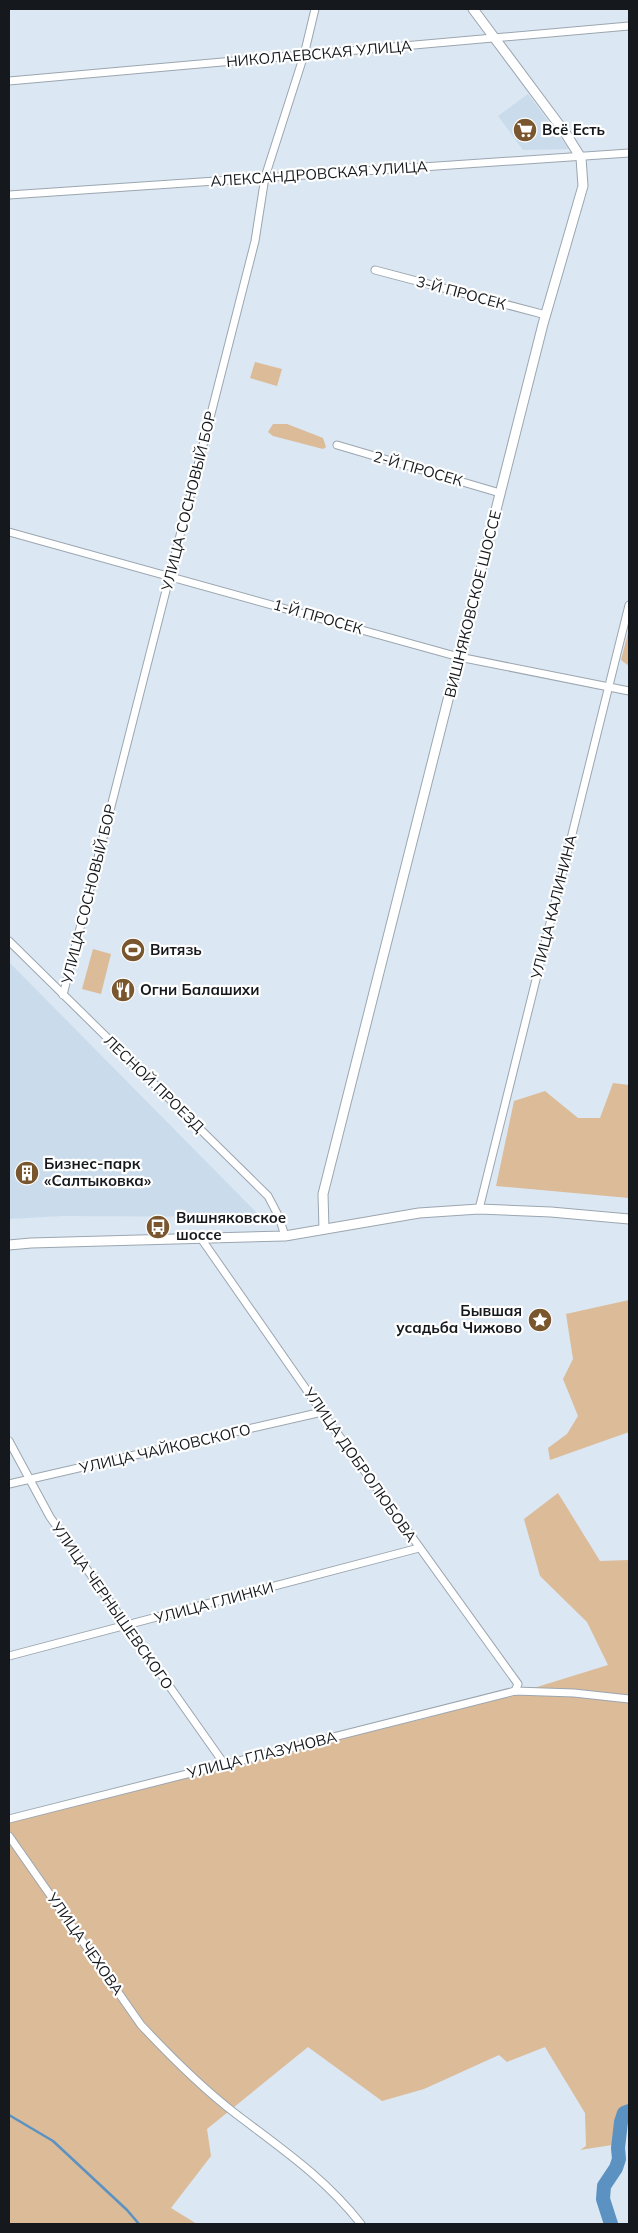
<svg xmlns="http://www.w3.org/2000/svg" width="638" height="2233" viewBox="0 0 638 2233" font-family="Mulish,sans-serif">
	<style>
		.built { fill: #cadcec }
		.green { fill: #dbbb98 }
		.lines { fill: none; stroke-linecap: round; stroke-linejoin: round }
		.stream { stroke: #5b92c2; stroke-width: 2.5 }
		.river { stroke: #5b92c2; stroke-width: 14 }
		.minor-casing { stroke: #9ba6b0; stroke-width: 9 }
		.tertiary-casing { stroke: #9ba6b0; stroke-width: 11 }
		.secondary-casing { stroke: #9ba6b0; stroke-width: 11 }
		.minor { stroke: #fff; stroke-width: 7 }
		.tertiary { stroke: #fff; stroke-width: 9 }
		.secondary { stroke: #fff; stroke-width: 9 }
		.labels { text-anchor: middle; stroke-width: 4.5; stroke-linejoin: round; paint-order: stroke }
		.street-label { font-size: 15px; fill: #15191d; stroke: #fff }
		.poi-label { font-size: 15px; font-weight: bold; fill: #15191d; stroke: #fff; text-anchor: start }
	</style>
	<rect width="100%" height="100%" fill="#dbe7f2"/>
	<g class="built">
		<path d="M528,94L569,149L523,150L498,116Z"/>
		<path d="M9,962L261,1217L62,1216L9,1219Z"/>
	</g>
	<g class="green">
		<path d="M255,362L282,369L277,386L250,378Z"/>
		<path d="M273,424H287L323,438L326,447L323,449L273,436L268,432Z"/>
		<path d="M629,629V666L621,660Z"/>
		<path d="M93,949L111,954L101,994L82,989Z"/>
		<path d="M613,1083L629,1085V1198L496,1186L514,1101L545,1091L578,1118H600Z"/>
		<path d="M629,1300V1432L550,1460L548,1448L567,1434L578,1416L563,1379L573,1359L566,1314Z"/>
		<path d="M558,1493L600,1561L629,1560V2107L612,2145L580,2150L586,2146L585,2113L545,2047L507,2062L499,2055L424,2089L382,2101L308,2047L207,2129L211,2156L171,2208L197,2224H9V1821L225,1765L427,1718L486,1696L537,1687L608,1665L587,1622L540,1576L524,1519Z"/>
	</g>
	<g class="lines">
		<path class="stream" d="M9,2115L53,2141L127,2210L139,2224"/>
		<path class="river" d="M611,2224L603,2199L604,2186L616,2168L619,2159L618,2148L621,2122L624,2113L629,2111"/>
		<g class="minor-casing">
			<g id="minor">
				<path d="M9,81L629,26"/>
				<path d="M9,195L629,153"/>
				<path d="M375,270L546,315"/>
				<path d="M337,445L500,493"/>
				<path d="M9,532L459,657L629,691"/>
				<path d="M9,941L268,1196L279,1217L285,1236"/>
				<path d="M63,995L255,241L265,177L304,55L315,9"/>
				<path d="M479,1209L629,605"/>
				<path d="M200,1237L322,1412L518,1684L515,1691"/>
				<path d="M9,1441L50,1517L225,1765"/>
				<path d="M9,1484L322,1412"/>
				<path d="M9,1656L419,1548"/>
				<path d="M9,1819L515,1691L574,1693L629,1699"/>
				<path d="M9,1836L141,2025C170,2056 202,2088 236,2114C282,2149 325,2178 361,2224"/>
			</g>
		</g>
		<g class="tertiary-casing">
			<path id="tertiary" d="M324,1229L323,1194L543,324L583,186L581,158L566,134L473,9"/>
		</g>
		<g class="secondary-casing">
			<path id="secondary" d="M9,1245L31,1243L285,1236L419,1213L479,1209L551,1212L629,1219"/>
		</g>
		<use href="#minor" class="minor"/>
		<use href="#tertiary" class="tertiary"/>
		<use href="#secondary" class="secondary"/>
	</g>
	<defs>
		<g id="supermarket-disc" transform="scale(1.25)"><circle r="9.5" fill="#79562e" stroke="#fff"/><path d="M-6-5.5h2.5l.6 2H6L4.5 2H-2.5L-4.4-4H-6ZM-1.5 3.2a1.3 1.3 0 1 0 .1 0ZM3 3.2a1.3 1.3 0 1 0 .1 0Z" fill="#fff"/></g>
		<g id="stadium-disc" transform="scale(1.25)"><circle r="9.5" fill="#79562e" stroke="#fff"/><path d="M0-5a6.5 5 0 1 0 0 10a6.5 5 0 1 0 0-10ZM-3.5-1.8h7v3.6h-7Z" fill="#fff"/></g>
		<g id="restaurant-disc" transform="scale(1.25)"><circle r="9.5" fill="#79562e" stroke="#fff"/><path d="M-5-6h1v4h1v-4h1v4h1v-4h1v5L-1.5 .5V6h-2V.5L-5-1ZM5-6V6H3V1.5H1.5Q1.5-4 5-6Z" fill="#fff"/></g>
		<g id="building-disc" transform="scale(1.25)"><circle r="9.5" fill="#79562e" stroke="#fff"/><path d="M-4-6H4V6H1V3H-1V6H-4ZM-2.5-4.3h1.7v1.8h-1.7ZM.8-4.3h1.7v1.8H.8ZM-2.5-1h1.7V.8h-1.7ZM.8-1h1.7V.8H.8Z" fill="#fff"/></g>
		<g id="bus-disc" transform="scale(1.25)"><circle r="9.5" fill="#79562e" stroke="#fff"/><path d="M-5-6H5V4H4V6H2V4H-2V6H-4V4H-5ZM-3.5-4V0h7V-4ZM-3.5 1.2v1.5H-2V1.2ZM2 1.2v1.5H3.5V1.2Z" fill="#fff"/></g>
		<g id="sight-disc" transform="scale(1.25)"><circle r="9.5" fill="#79562e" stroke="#fff"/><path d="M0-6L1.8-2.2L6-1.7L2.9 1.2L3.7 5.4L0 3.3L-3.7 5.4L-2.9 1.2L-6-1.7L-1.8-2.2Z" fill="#fff"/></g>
	</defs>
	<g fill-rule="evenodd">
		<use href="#supermarket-disc" x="525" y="130"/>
		<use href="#stadium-disc" x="133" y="950"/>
		<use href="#restaurant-disc" x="123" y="990"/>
		<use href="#building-disc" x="27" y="1173"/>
		<use href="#bus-disc" x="158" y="1227"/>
		<use href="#sight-disc" x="540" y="1320"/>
	</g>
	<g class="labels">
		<g class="street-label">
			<text transform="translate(319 54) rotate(-5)" y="5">НИКОЛАЕВСКАЯ УЛИЦА</text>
			<text transform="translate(319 174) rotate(-4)" y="5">АЛЕКСАНДРОВСКАЯ УЛИЦА</text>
			<text transform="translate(461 293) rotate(15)" y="5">3-Й ПРОСЕК</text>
			<text transform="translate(418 469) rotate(16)" y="5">2-Й ПРОСЕК</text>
			<text transform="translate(189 501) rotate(-76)" y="5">УЛИЦА СОСНОВЫЙ БОР</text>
			<text transform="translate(473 604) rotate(-76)" y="5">ВИШНЯКОВСКОЕ ШОССЕ</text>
			<text transform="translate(318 617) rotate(16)" y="5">1-Й ПРОСЕК</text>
			<text transform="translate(89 894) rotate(-76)" y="5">УЛИЦА СОСНОВЫЙ БОР</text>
			<text transform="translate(554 907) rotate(-76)" y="5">УЛИЦА КАЛИНИНА</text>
			<text transform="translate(154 1084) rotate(44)" y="5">ЛЕСНОЙ ПРОЕЗД</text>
			<text transform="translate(165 1449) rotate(-13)" y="5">УЛИЦА ЧАЙКОВСКОГО</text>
			<text transform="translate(360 1465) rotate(55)" y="5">УЛИЦА ДОБРОЛЮБОВА</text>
			<text transform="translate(214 1603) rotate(-15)" y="5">УЛИЦА ГЛИНКИ</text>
			<text transform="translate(112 1606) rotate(55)" y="5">УЛИЦА ЧЕРНЫШЕВСКОГО</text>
			<text transform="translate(262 1755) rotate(-14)" y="5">УЛИЦА ГЛАЗУНОВА</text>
			<text transform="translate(85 1944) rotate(55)" y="5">УЛИЦА ЧЕХОВА</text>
		</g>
		<g class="poi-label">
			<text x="542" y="135">Всё Есть</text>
			<text x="150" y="955">Витязь</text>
			<text x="140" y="995">Огни Балашихи</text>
			<text x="44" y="1169">Бизнес-парк<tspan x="44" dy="17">«Салтыковка»</tspan></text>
			<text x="176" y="1223">Вишняковское<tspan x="176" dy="17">шоссе</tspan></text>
			<text x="522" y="1316" text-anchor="end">Бывшая<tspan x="522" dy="17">усадьба Чижово</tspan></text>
		</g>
	</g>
	<rect width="638" height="2233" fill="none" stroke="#15191d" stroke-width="20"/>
</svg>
